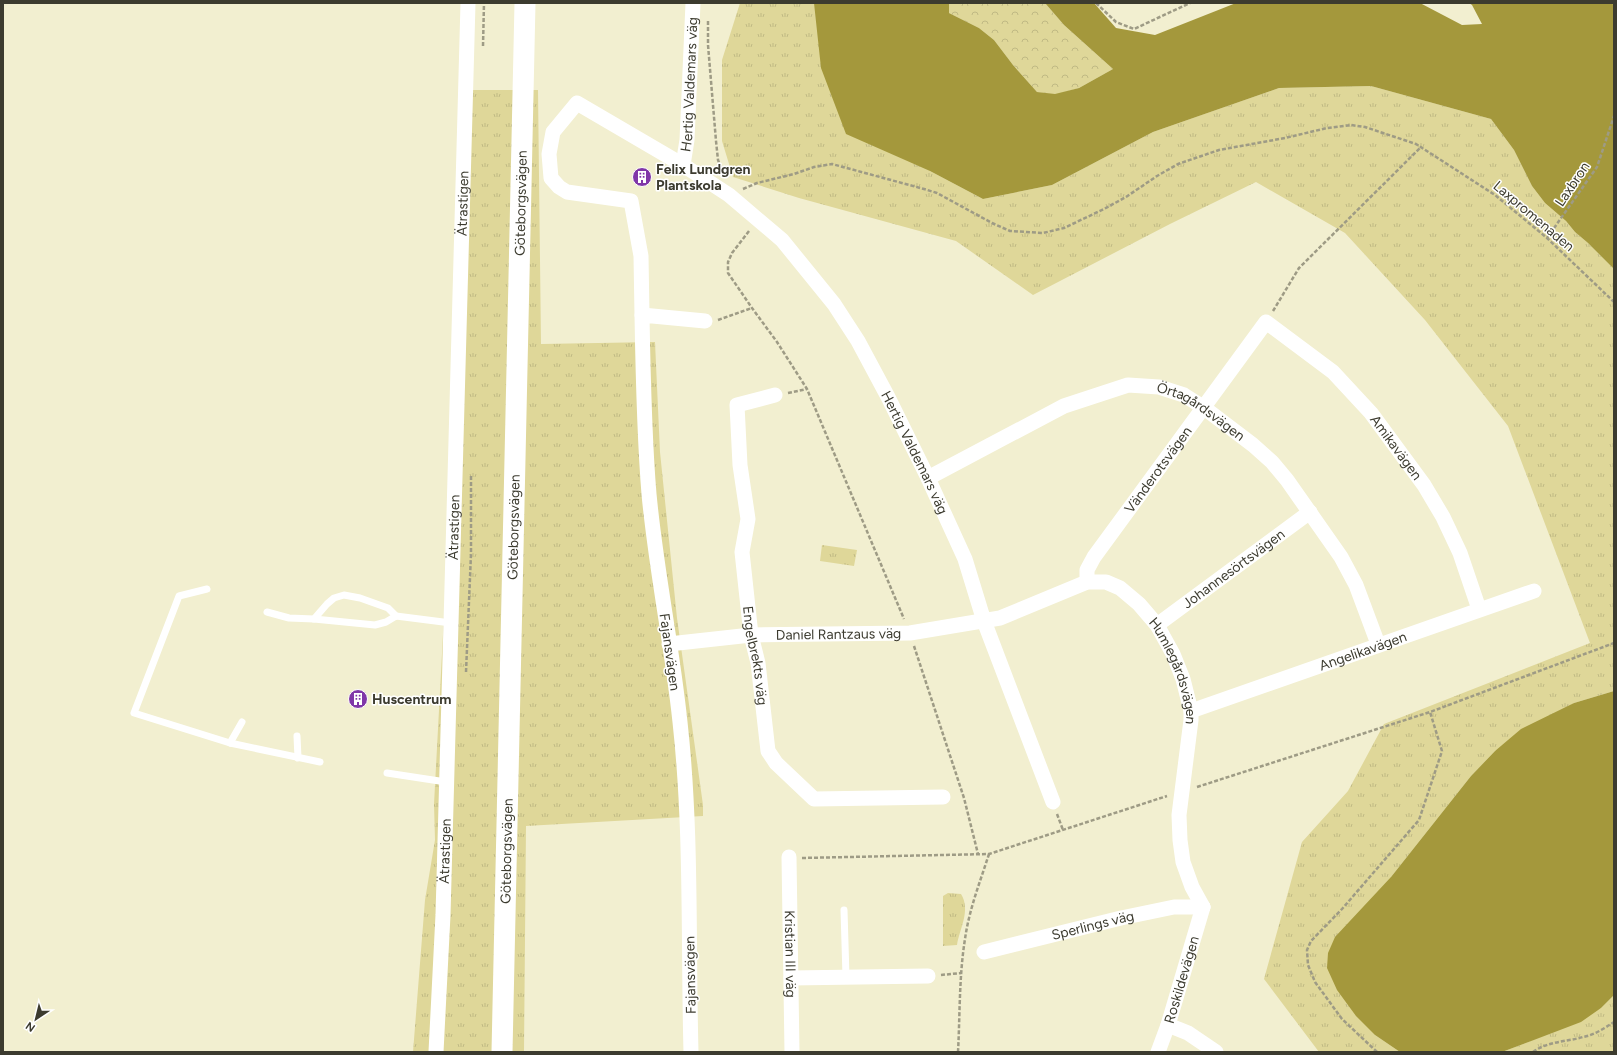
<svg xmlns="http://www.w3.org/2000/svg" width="1617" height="1055" viewBox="0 0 1617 1055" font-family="Figtree,sans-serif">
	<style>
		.grass { fill: url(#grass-tufts) }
		.forest { fill: url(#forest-crowns) }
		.water { fill: #a4983c }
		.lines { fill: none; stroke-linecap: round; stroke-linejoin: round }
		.path { stroke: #9e9b85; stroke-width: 2.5; stroke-dasharray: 4 2; stroke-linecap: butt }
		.lane { stroke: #fff; stroke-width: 7 }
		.street { stroke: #fff; stroke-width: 15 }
		.secondary { stroke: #fff; stroke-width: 21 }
		.labels { text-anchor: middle; stroke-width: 3; stroke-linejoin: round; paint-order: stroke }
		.street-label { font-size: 14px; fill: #3c3b2f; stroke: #fff }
		.poi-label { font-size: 14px; font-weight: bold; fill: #3c3b2f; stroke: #fff; text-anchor: start }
	</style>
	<defs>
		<pattern id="grass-tufts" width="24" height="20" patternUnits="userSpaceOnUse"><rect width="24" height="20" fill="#dfd799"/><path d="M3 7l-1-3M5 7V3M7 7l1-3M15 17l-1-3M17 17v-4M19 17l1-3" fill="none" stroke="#c0b984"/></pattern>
		<pattern id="forest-crowns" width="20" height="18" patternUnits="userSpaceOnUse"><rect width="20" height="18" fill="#dfd799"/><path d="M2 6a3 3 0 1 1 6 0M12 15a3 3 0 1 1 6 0" fill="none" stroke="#c0b984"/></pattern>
	</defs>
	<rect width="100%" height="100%" fill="#f2efd0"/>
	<g class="grass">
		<path d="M740,3H814L930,171L983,199L1052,185L1153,132L1279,88L1371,86L1491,119L1514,150L1532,186L1545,203L1566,221L1575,232L1588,243L1614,269V691L1574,703L1495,751L1471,776L1391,877L1375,1035L1400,1052H1319L1264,979L1302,842L1348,791L1384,724L1590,643L1508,426L1425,320L1345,233L1256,182L1170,224L1033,295L956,241L799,198L733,177L722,141V60Z"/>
		<path d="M472,90H538L541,344L655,342L660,452L677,618L703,805V816L526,826L524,1052H413L425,900L435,840L434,804Z"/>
		<path d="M822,545L857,550L854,566L820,561Z"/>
		<path d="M948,893L961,894C971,910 960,928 957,945L943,946V896Z"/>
		<path d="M1614,995V1052H1502L1526,1043L1601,1008Z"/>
	</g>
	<path class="forest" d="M949,3H1045L1064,25L1113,69L1079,88L1055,95L1037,92L1013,65L994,40L979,28L949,13Z"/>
	<g class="water">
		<path d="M814,3H949V13L979,28L994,40L1013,65L1037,92L1055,94L1079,88L1113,69L1064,25L1045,3H1094L1116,28L1155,35L1236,3H1420L1462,25L1482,24L1472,5L1469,3H1611L1614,5V269L1588,243L1575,232L1566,221L1545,203L1532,186L1514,150L1491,119L1371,86L1279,88L1153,132L1052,185L983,199L930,171L846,134L821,68Z"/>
		<path d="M1614,691V995L1601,1008L1581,1022L1502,1052H1400L1375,1035L1356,1016L1337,990L1327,968L1328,953L1335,937L1391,877L1471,776L1495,751L1521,729L1574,703Z"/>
	</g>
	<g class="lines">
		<g class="path">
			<path d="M1096,3L1116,22L1134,29L1190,3"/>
			<path d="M708,21V45L716,141L718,160L724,175"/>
			<path d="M483,46L484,3"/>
			<path d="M743,189L757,183L794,174L814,167L832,164L924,189L937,193L992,223L1010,231L1043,233L1064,228L1104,209L1126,197L1157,176L1178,164L1219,150L1285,138L1327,128L1351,125L1365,127L1416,144L1495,195L1547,238L1614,302"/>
			<path d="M749,231L732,253L728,262V273L752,308L777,342L807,389L904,619"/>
			<path d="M1547,238L1597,167L1614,116"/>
			<path d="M1273,311L1299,268L1421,147"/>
			<path d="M718,320L752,308"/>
			<path d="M788,393L807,389"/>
			<path d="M914,646L964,798L978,854"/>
			<path d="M466,672L471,554V475"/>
			<path d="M1197,787L1430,712L1614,643"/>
			<path d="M1057,814L1063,830"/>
			<path d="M802,858L989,854L1167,796"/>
			<path d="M941,975L961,973"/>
			<path d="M958,1052C960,1015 959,976 965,939C969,910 980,882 989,854"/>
			<path d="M1377,1052L1342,1019L1315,982L1308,965L1307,950L1311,941L1342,909L1419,820L1442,751L1430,712"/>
			<path d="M1533,1052C1548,1041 1566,1042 1583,1037C1594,1035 1605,1028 1614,1022"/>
		</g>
		<g class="lane">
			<path d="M207,589L179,596L134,713L230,743L320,762"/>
			<path d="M267,612L289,618L314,619L327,604L334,598L344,595L360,598L388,608L396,616"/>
			<path d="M314,619L375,625L386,622L396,616L451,623"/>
			<path d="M297,736L298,758"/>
			<path d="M230,743L242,722"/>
			<path d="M387,773L446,782"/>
			<path d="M844,910L846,977"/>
		</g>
		<g class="street">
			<path id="s1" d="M683,165L687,140L693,3"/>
			<path id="s2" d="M642,315L641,256L631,201L567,192L559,187L551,178L549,154L553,132L577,103L683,165L729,195L782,240L834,304L858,341L888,397L928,478L965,559L984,621L1053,802"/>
			<path id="s3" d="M775,395L737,405L740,465L748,519L742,552L751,635L758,663L768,751L776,763L814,799L943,797"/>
			<path id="s4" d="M928,478L1064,406L1128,385L1159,387L1184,395L1203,407L1253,445L1272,462L1287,480L1341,557L1356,585L1378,644"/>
			<path id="s5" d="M1087,582V570L1094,557L1266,322L1333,372L1371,413L1424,485L1443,517L1460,553L1479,609"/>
			<path id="s6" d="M1157,625L1310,512"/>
			<path id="s7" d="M669,644L751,635L910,633L1000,618L1087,582H1106L1120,588L1139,604L1157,625L1173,654L1183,679L1191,711V720L1179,815L1180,840L1183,862L1192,887L1203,907"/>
			<path id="s8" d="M1191,711L1534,591"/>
			<path id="s9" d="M789,857L792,1052"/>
			<path id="s10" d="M984,952L1121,918L1174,907H1203"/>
			<path d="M791,978L928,976"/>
			<path d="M1168,1025L1188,1033L1216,1052"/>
			<path id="s11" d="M436,1052L443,915L468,3"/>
			<path d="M691,1052C688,942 692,831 680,722C672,645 656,570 649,494C644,434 643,375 642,315L705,321"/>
			<path id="s12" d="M1158,1052L1168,1025L1203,907"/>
		</g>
		<path class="secondary" id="s13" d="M502,1052L525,3"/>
	</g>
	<defs>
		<g id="building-disc" transform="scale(1)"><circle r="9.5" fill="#8036a8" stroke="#fff"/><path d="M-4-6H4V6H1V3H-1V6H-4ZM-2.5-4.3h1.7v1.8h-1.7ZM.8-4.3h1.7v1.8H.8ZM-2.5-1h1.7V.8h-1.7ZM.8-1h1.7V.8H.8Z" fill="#fff"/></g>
	</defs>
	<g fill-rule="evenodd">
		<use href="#building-disc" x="642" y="177"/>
		<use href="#building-disc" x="358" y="699"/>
	</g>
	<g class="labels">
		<g class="street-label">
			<text dy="5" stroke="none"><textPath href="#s1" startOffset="81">Hertig Valdemars väg</textPath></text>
			<text transform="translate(1572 184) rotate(-56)" y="5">Laxbron</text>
			<text dy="5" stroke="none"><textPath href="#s11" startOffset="849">Ätrastigen</textPath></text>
			<text dy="5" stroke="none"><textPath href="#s13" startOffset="849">Göteborgsvägen</textPath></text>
			<text transform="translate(1534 216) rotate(40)" y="5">Laxpromenaden</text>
			<text dy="5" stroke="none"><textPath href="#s4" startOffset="301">Örtagårdsvägen</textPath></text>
			<text dy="5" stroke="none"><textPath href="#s5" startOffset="500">Amikavägen</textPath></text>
			<text dy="5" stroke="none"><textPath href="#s2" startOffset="784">Hertig Valdemars väg</textPath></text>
			<text dy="5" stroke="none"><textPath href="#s5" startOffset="135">Vänderotsvägen</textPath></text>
			<text dy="5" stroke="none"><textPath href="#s11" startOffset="525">Ätrastigen</textPath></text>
			<text dy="5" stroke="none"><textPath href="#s13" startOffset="525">Göteborgsvägen</textPath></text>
			<text dy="5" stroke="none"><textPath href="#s6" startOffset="95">Johannesörtsvägen</textPath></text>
			<text dy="5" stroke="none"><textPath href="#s7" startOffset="170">Daniel Rantzaus väg</textPath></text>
			<text dy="5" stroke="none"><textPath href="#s8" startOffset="182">Angelikavägen</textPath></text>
			<text transform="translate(670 652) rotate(82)" y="5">Fajansvägen</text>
			<text dy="5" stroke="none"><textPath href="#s3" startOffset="292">Engelbrekts väg</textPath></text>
			<text dy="5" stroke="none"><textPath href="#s7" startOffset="563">Humlegårdsvägen</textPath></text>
			<text dy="5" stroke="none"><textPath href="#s11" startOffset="201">Ätrastigen</textPath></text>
			<text dy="5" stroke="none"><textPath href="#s13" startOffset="201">Göteborgsvägen</textPath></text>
			<text dy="5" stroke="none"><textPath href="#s10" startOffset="112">Sperlings väg</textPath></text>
			<text dy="5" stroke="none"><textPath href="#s9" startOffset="97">Kristian III väg</textPath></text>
			<text transform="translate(690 975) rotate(-91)" y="5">Fajansvägen</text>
			<text dy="5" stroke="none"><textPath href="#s12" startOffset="76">Roskildevägen</textPath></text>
		</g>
		<g class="poi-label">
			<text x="656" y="174">Felix Lundgren<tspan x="656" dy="16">Plantskola</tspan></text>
			<text x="372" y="704">Huscentrum</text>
		</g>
	</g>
	<rect width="1617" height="1055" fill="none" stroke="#3c3b2f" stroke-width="8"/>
	<g transform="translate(36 1019) rotate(215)" stroke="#ffffff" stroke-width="3" paint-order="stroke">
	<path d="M0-3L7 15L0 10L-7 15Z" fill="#3c3b2f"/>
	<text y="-6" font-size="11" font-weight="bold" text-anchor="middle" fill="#3c3b2f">N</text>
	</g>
</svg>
